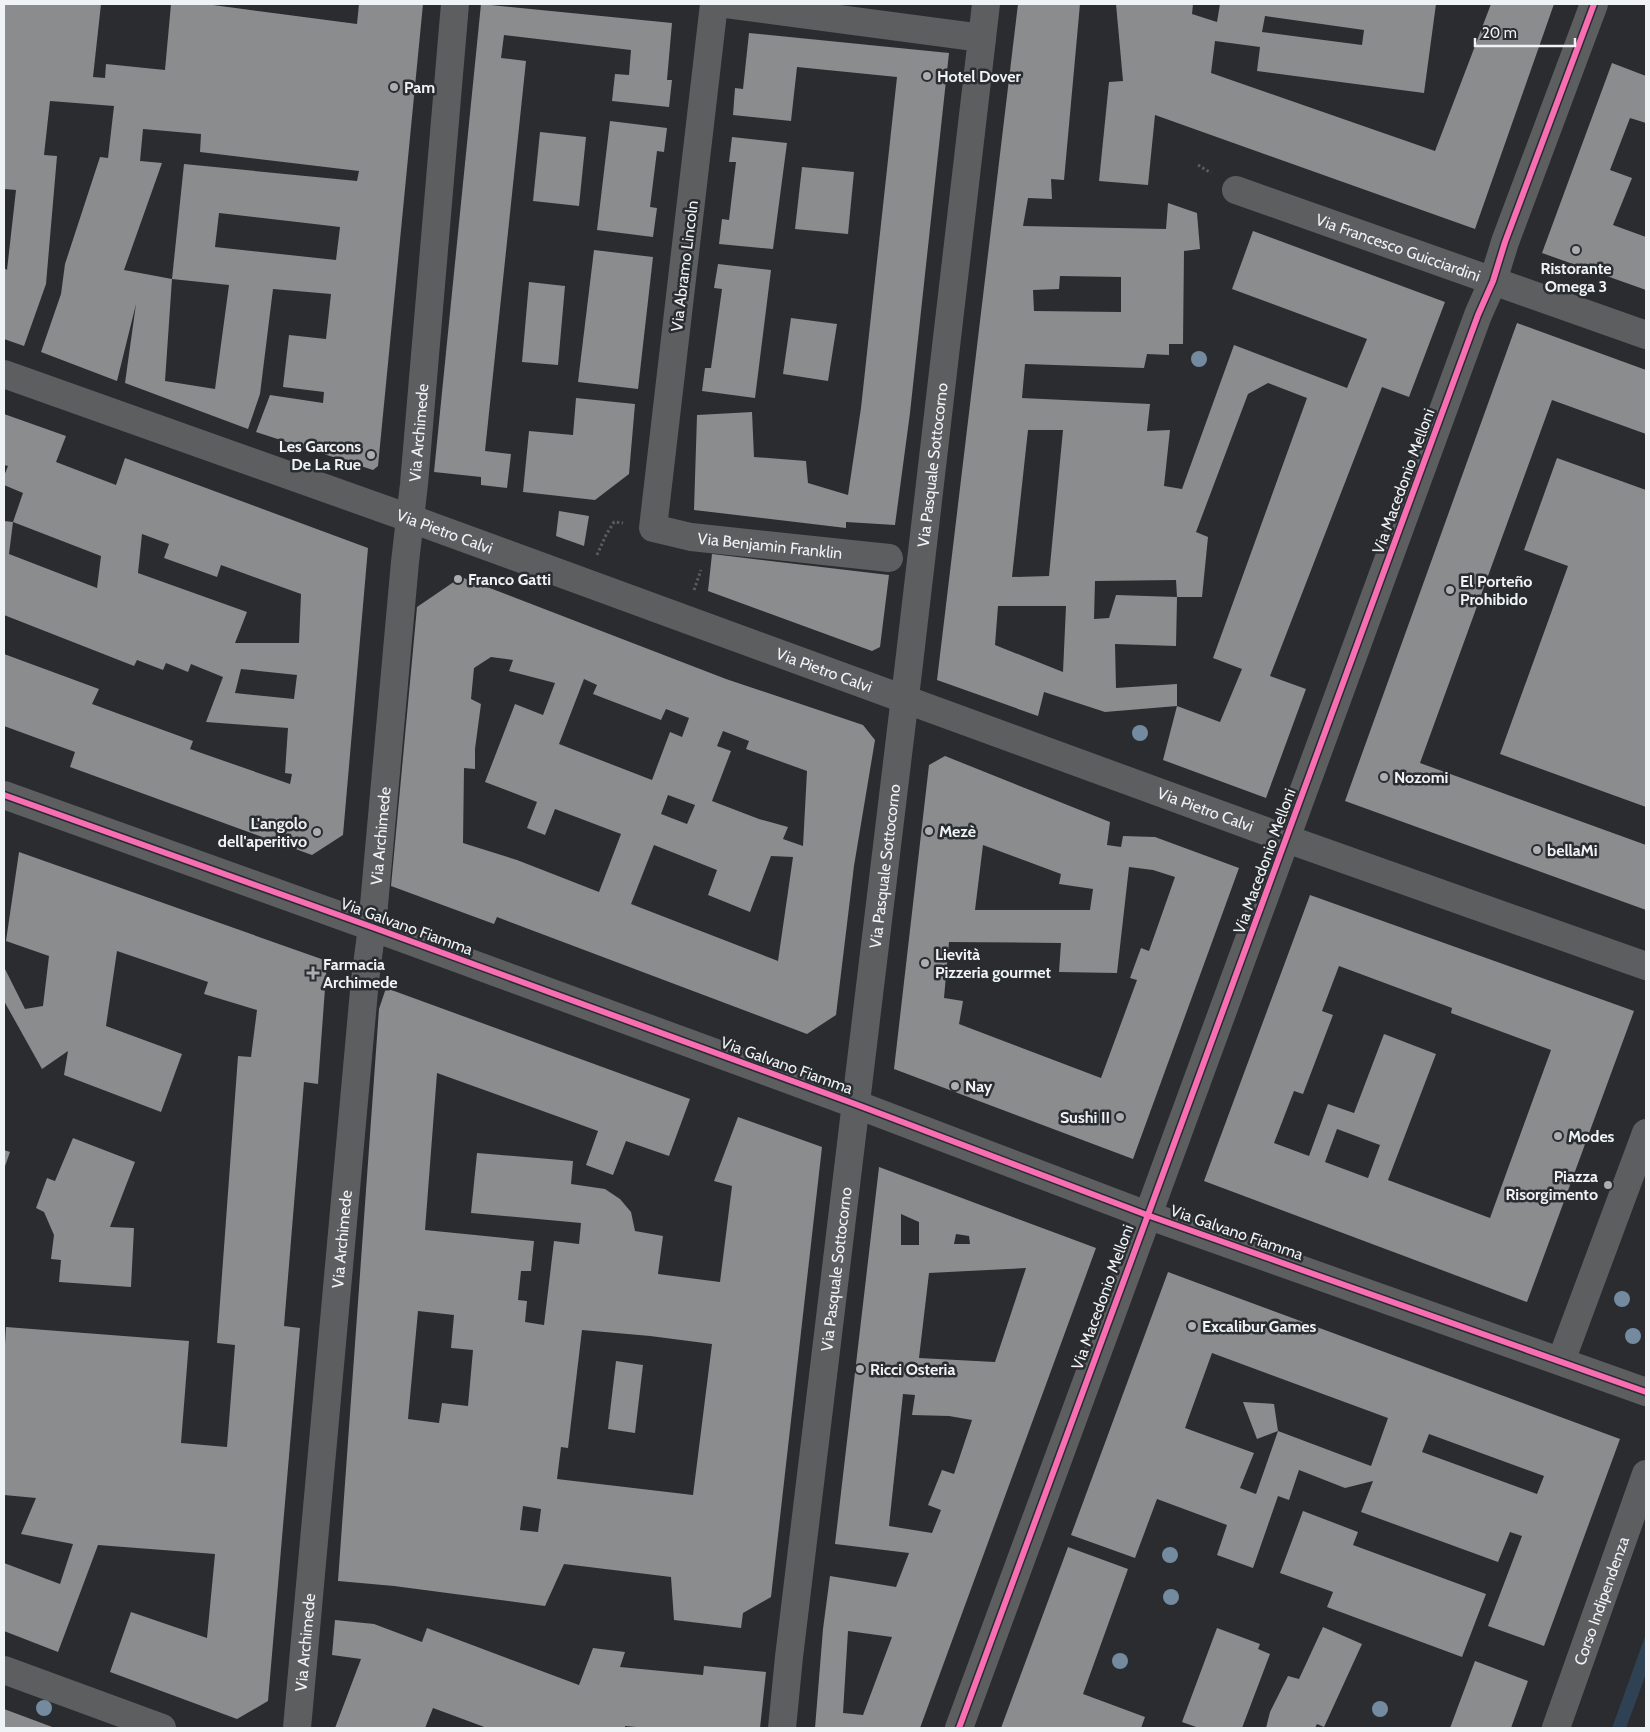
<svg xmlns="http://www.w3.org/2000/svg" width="1650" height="1732" viewBox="0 0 1650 1732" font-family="Cabin,sans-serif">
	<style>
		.green { fill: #2f4254 }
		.building { fill: #8a8c8e; fill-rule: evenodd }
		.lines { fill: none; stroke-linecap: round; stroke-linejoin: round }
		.path { stroke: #5a5c5e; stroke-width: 3; stroke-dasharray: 2.5 2.5; stroke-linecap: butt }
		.minor { stroke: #5d5e60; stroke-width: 28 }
		.cycleway-casing { stroke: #292c30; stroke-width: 9 }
		.cycleway { stroke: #f96db3; stroke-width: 6 }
		.tree { fill: #738a9f }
		.poi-dot { fill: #abadb0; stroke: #292c30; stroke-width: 2 }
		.labels { text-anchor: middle; stroke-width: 5; stroke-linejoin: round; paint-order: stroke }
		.poi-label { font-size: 16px; font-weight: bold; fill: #f0f3f5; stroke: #292c30; text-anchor: start }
		.street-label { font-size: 16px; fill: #f0f3f5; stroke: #292c30 }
	</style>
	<rect width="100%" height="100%" fill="#2a2c2f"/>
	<path class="green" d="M1646,1634V1674L1626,1728H1612Z"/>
	<g class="building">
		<path d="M4,4H101L93,77L105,78L106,64L165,70L171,4L213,5L357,24L359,4H423L378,466L373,470L256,432L270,395L323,403L324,392L283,387L289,335L326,339L331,294L273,289L260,394L248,429L125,383L136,304L117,381L41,352L61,294L65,264L100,157L108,158L114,106L50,101L44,155L57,156L46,284L24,346L4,339V268L7,270L16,190L4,189ZM143,129L201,134L200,152L359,171L357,181L184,164L172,279L229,285L215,389L165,381L172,279L124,270L162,163L140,161ZM219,213L340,227L336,260L215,247Z"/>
		<path d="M481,4L672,23L667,80H672L669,107L612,101L615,74L629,75L631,50L504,35L501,58L526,61L485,451L511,454L507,488L481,485V477L434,472Z"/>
		<path d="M1018,4H1080L1064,180L1051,179L1052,199L1028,198L1023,226L1166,229L1168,203L1197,213L1200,249L1184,251L1183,344H1169V355L1147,354L1144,368L1025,364L1022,398L1150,404L1147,431L1170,430L1164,486L1182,489L1234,345L1347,388L1367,339L1232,289L1253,231L1445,302L1409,397L1382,387L1270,676L1306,689L1266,798L1163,760L1177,706L1220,722L1242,669L1213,658L1307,398L1268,383L1248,394L1196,532L1208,537L1202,597H1177L1176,580L1095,581L1094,619L1109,618L1116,595L1177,597L1176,646L1115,644L1116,688L1177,684V706L1105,712L1044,692L1038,716L937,680ZM1060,276L1121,277V312L1034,311L1033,290L1059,289ZM1028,430H1063L1049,576L1012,577ZM998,606H1066L1063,672L995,645Z"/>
		<path d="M1116,4H1193L1192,14L1217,22L1220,4H1436L1424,93L1257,71L1260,47L1215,41L1211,73L1435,151L1491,4H1554L1475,229L1155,115L1148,185L1099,181L1109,82L1123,81ZM1265,16L1364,30L1362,45L1262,32Z"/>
		<path d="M749,33L949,53L910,413L895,525L846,522V528L694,510L697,415L752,412L754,457L806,461L808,483L848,495L861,408L897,77L797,67L791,121L733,115L735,88L743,89Z"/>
		<path d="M1612,63L1646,76V123L1630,118L1610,170L1632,178L1613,225L1646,237V290L1542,253Z"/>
		<path d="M610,121L667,128L664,152L657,151L650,207L657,208L653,237L597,230Z"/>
		<path d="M540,132L586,137L579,206L533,201Z"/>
		<path d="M732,137L787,143L773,249L719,244L722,219L729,220L736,162H729Z"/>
		<path d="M802,167L854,172L848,234L795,229Z"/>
		<path d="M594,250L653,257L638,389L578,382Z"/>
		<path d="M718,264L771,270L755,398L702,391L705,368H711L722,289L714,288Z"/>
		<path d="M529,282L565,286L558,365L522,362Z"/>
		<path d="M791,318L837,324L828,381L783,374Z"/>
		<path d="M1517,323L1646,370V434L1552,400L1420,763L1646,845V910L1345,801Z"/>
		<path d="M576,398L635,404L629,474L595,500L523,492L529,431L573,435Z"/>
		<path d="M4,414L66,436L56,462L116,485L125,458L368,548L343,835L312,855L70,767L75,752L4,726V654L99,689L92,704L193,741L190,749L290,784L292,774L285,773L288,728L206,722L223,677L191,664L188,672L166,663L163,670L137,660L134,666L4,615V521L13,522L9,554L97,588L101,556L13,522L23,493L4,485V476L8,466L4,465ZM142,534L169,544L164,558L217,577L221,565L301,594L299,643H235L247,612L138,573ZM241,669L297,675L294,699L235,693Z"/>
		<path d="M1557,458L1646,490V807L1500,754L1568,566L1524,550Z"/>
		<path d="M559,511L589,516L584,546L556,536Z"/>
		<path d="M712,554L889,575L880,647L872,651L708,591Z"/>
		<path d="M461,577L726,679L863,725L875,740L854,866L836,1015L807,1034L497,917L494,924L391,886L417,607ZM491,657L513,660L509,671L555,683L543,715L515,704L485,782L537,802L527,828L545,835L555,809L621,834L599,892L517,860L463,843L464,768L475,769V749L481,704L471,699L474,668ZM584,679L597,685L593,694L661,720L666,709L689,718L682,737L670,732L652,780L559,744ZM723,731L749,741L746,749L807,771L803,846L783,839L788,827L759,819L712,801L731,751L717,746ZM668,795L695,805L687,824L661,814ZM654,845L717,870L708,895L750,912L771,856L793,857L778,961L631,904Z"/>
		<path d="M945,756L1110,822L1107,845L1121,847L1123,836L1155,837L1239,868L1133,1159L894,1069L929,765ZM983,845L1061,874L1059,884L1093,889L1090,910H975ZM1129,867L1153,870L1175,877L1149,951L1141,948L1130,978L1137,980L1101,1078L959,1024L963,1001L944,998L949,942L1061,943L1059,972L1117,973Z"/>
		<path d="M19,852L327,961L318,1084L304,1082L284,1326L300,1328L268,1701L237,1719L110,1672L131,1612L207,1638L215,1554L98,1545L58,1652L4,1631V1563L60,1584L73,1544L21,1534L36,1498L4,1495V1361L6,1327L189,1341L181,1443L227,1447L235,1345L217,1343L238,1056L251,1057L257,1010L204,994L208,982L117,951L106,1026L182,1054L161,1112L64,1075L68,1051L42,1069L4,1001V967L25,1009L43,1006L49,956L6,941Z"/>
		<path d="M1310,895L1634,1011L1527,1302L1204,1181ZM1339,966L1452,1008L1451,1013L1551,1050L1490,1218L1388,1180L1436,1054L1384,1034L1354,1113L1328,1104L1309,1156L1274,1143L1294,1091L1303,1094L1333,1015L1322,1011ZM1337,1129L1380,1145L1368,1178L1325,1162Z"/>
		<path d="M386,988L690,1099L669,1156L626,1141L613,1175L586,1165L598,1131L437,1073L425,1230L534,1241L531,1271H521L518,1300L527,1301L525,1322L544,1325L554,1241L579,1244L581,1223L471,1213L477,1153L573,1161L571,1184L605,1189L620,1199L631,1212L635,1231L663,1236L658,1274L720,1282L732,1186L714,1181L738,1117L822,1147L771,1597L743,1613L741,1628L674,1620L671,1577L564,1564L545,1606L394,1586L338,1581L379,1009ZM418,1311L454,1315L451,1348L473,1350L468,1406L442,1403L439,1423L408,1419ZM582,1330L650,1336L712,1344L693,1495L557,1479L561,1447L568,1448ZM523,1506L541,1509L538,1532L520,1530Z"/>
		<path d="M73,1138L135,1162L110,1227L134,1228L131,1287L59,1282L61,1260L51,1259L54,1235L44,1212L36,1208L47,1178L55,1181Z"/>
		<path d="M4,1150L10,1152L4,1169Z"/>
		<path d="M879,1167L1096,1248L920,1728H815L823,1629L830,1576L896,1587L909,1553L835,1544ZM901,1214L919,1222V1245H901ZM956,1234L969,1236L970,1244H954ZM1026,1268L995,1362L919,1358L929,1273ZM903,1394L915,1395L912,1415L949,1416L972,1420L954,1474L942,1470L928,1505L941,1510L932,1533L889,1526ZM848,1631L892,1637L863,1715L843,1713Z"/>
		<path d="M1168,1272L1620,1439L1544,1646L1488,1626L1522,1536L1510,1532L1498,1562L1361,1512L1373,1481L1345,1488L1299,1470L1289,1500L1278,1496L1253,1568L1217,1555L1227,1525L1157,1499L1135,1558L1071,1535ZM1212,1353L1388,1418L1371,1466L1278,1431L1256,1494L1240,1488L1254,1453L1185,1428ZM1429,1434L1544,1476L1537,1494L1422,1452Z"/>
		<path d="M616,1361L643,1365L635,1433L608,1429Z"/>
		<path d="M1243,1402L1274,1404L1278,1431L1257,1439Z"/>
		<path d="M1303,1511L1358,1532L1353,1545L1486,1594L1462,1657L1327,1607L1333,1592L1280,1573Z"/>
		<path d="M1068,1547L1128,1569L1083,1694L1145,1717L1141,1728H1001Z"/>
		<path d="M335,1620L374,1624L422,1642L427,1628L579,1685L593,1648L625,1652L620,1667L703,1675L704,1666L766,1672L760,1728H647L625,1726V1728H487L433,1708L425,1728H335L361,1659L332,1655Z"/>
		<path d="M1323,1627L1362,1644L1324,1727L1317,1724L1315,1728H1266L1270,1712L1288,1676L1299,1679Z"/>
		<path d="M1217,1628L1260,1644L1258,1649L1270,1654L1242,1728H1199L1182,1722Z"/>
		<path d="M1475,1661L1528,1681L1511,1728H1450Z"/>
		<path d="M4,1709L55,1728H4Z"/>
	</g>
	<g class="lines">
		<g class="path">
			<path d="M1198,165L1211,173"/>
			<path d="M597,555L606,535L614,522L623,523"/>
			<path d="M694,590L701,570"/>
		</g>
		<g class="minor">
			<path id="s1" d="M714,4L653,528L691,537L889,558"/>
			<path d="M726,4L982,38"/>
			<path id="s2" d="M1236,190L1646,335"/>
			<path id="s3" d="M4,374L409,518L1287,839L1646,966"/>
			<path d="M4,795L372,927L855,1104L1147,1215L1646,1392"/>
			<path d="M1561,1361L1646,1133"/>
			<path d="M4,1670L162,1728"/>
			<path id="s4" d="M297,1728L365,980L372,927L405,562L414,484L455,4"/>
			<path id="s5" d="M782,1728L789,1657L908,672L986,4"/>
			<path d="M959,1728C1132,1257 1307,787 1478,315L1493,281L1505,242L1594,4"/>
			<path id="s6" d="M1556,1728L1646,1474"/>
		</g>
		<g class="cycleway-casing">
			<g id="cycleway">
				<path d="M4,795L372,927L855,1104L1147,1215L1646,1392"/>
				<path d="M959,1728C1132,1257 1307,787 1478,315L1493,281L1505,242L1594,4"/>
			</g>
		</g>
		<use href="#cycleway" class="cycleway"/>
	</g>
	<g class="tree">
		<circle cx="1199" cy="359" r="8"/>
		<circle cx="1140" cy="733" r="8"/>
		<circle cx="1622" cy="1299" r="8"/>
		<circle cx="1633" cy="1336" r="8"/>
		<circle cx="1170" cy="1555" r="8"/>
		<circle cx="1171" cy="1597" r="8"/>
		<circle cx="1120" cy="1661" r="8"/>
		<circle cx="44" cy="1708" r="8"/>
		<circle cx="1380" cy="1709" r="8"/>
	</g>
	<g class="poi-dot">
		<circle cx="927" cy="76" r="5"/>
		<circle cx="394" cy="87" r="5"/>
		<circle cx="1576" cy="250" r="5"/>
		<circle cx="371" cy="455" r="5"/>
		<circle cx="458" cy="579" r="5"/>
		<circle cx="1450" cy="590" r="5"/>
		<circle cx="1384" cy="777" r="5"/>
		<circle cx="929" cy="831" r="5"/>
		<circle cx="317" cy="832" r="5"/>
		<circle cx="1537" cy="850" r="5"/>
		<circle cx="925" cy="963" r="5"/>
		<path d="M310.5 965.5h5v5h5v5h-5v5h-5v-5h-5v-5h5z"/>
		<circle cx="955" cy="1086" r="5"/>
		<circle cx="1120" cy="1117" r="5"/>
		<circle cx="1558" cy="1136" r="5"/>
		<circle cx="1608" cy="1185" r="5"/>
		<circle cx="1192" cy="1326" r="5"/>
		<circle cx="860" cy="1369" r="5"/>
	</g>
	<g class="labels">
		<g class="poi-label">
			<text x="937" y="82">Hotel Dover</text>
			<text x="404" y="93">Pam</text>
			<text x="1576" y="274" text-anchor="middle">Ristorante<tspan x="1576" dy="18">Omega 3</tspan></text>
			<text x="361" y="452" text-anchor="end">Les Garcons<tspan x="361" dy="18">De La Rue</tspan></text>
			<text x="468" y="585">Franco Gatti</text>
			<text x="1460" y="587">El Porteño<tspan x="1460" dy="18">Prohibido</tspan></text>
			<text x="1394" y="783">Nozomi</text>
			<text x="307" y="829" text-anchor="end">L'angolo<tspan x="307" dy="18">dell'aperitivo</tspan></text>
			<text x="939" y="837">Mezè</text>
			<text x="1547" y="856">bellaMi</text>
			<text x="935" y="960">Lievità<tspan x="935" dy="18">Pizzeria gourmet</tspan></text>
			<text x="323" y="970">Farmacia<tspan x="323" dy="18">Archimede</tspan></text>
			<text x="965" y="1092">Nay</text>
			<text x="1110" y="1123" text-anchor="end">Sushi II</text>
			<text x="1568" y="1142">Modes</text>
			<text x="1598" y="1182" text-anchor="end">Piazza<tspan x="1598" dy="18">Risorgimento</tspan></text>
			<text x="1202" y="1332">Excalibur Games</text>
			<text x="870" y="1375">Ricci Osteria</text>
		</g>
		<g class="street-label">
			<text dy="6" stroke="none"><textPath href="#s2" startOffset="172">Via Francesco Guicciardini</textPath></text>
			<text transform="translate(684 266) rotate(-83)" y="6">Via Abramo Lincoln</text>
			<text dy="6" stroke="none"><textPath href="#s4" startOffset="1301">Via Archimede</textPath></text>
			<text dy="6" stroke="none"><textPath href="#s5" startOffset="1272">Via Pasquale Sottocorno</textPath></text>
			<text transform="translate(1403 481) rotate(-70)" y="6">Via Macedonio Melloni</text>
			<text dy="6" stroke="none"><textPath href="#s3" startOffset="468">Via Pietro Calvi</textPath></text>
			<text dy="6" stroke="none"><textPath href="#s1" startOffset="646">Via Benjamin Franklin</textPath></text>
			<text dy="6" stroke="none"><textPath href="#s3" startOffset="872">Via Pietro Calvi</textPath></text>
			<text dy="6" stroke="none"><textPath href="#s3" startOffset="1278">Via Pietro Calvi</textPath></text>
			<text dy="6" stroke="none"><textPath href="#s4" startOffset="896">Via Archimede</textPath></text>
			<text transform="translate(1264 861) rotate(-70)" y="6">Via Macedonio Melloni</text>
			<text dy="6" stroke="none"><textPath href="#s5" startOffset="868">Via Pasquale Sottocorno</textPath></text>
			<text transform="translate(407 926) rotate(20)" y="6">Via Galvano Fiamma</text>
			<text transform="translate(787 1065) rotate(20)" y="6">Via Galvano Fiamma</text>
			<text transform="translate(1237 1232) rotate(19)" y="6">Via Galvano Fiamma</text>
			<text dy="6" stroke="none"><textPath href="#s4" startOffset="491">Via Archimede</textPath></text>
			<text dy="6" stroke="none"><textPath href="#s5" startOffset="462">Via Pasquale Sottocorno</textPath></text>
			<text transform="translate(1102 1297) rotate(-70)" y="6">Via Macedonio Melloni</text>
			<text dy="6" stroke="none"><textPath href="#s6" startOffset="135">Corso Indipendenza</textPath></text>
			<text dy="6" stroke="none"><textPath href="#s4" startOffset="86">Via Archimede</textPath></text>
		</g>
	</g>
	<rect width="1650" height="1732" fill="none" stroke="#f0f3f5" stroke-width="10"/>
	<path d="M1475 38v8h100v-8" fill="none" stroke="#f0f3f5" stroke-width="2.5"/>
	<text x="1482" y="38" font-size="15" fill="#f0f3f5" stroke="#292c30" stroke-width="4" paint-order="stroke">20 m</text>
</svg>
